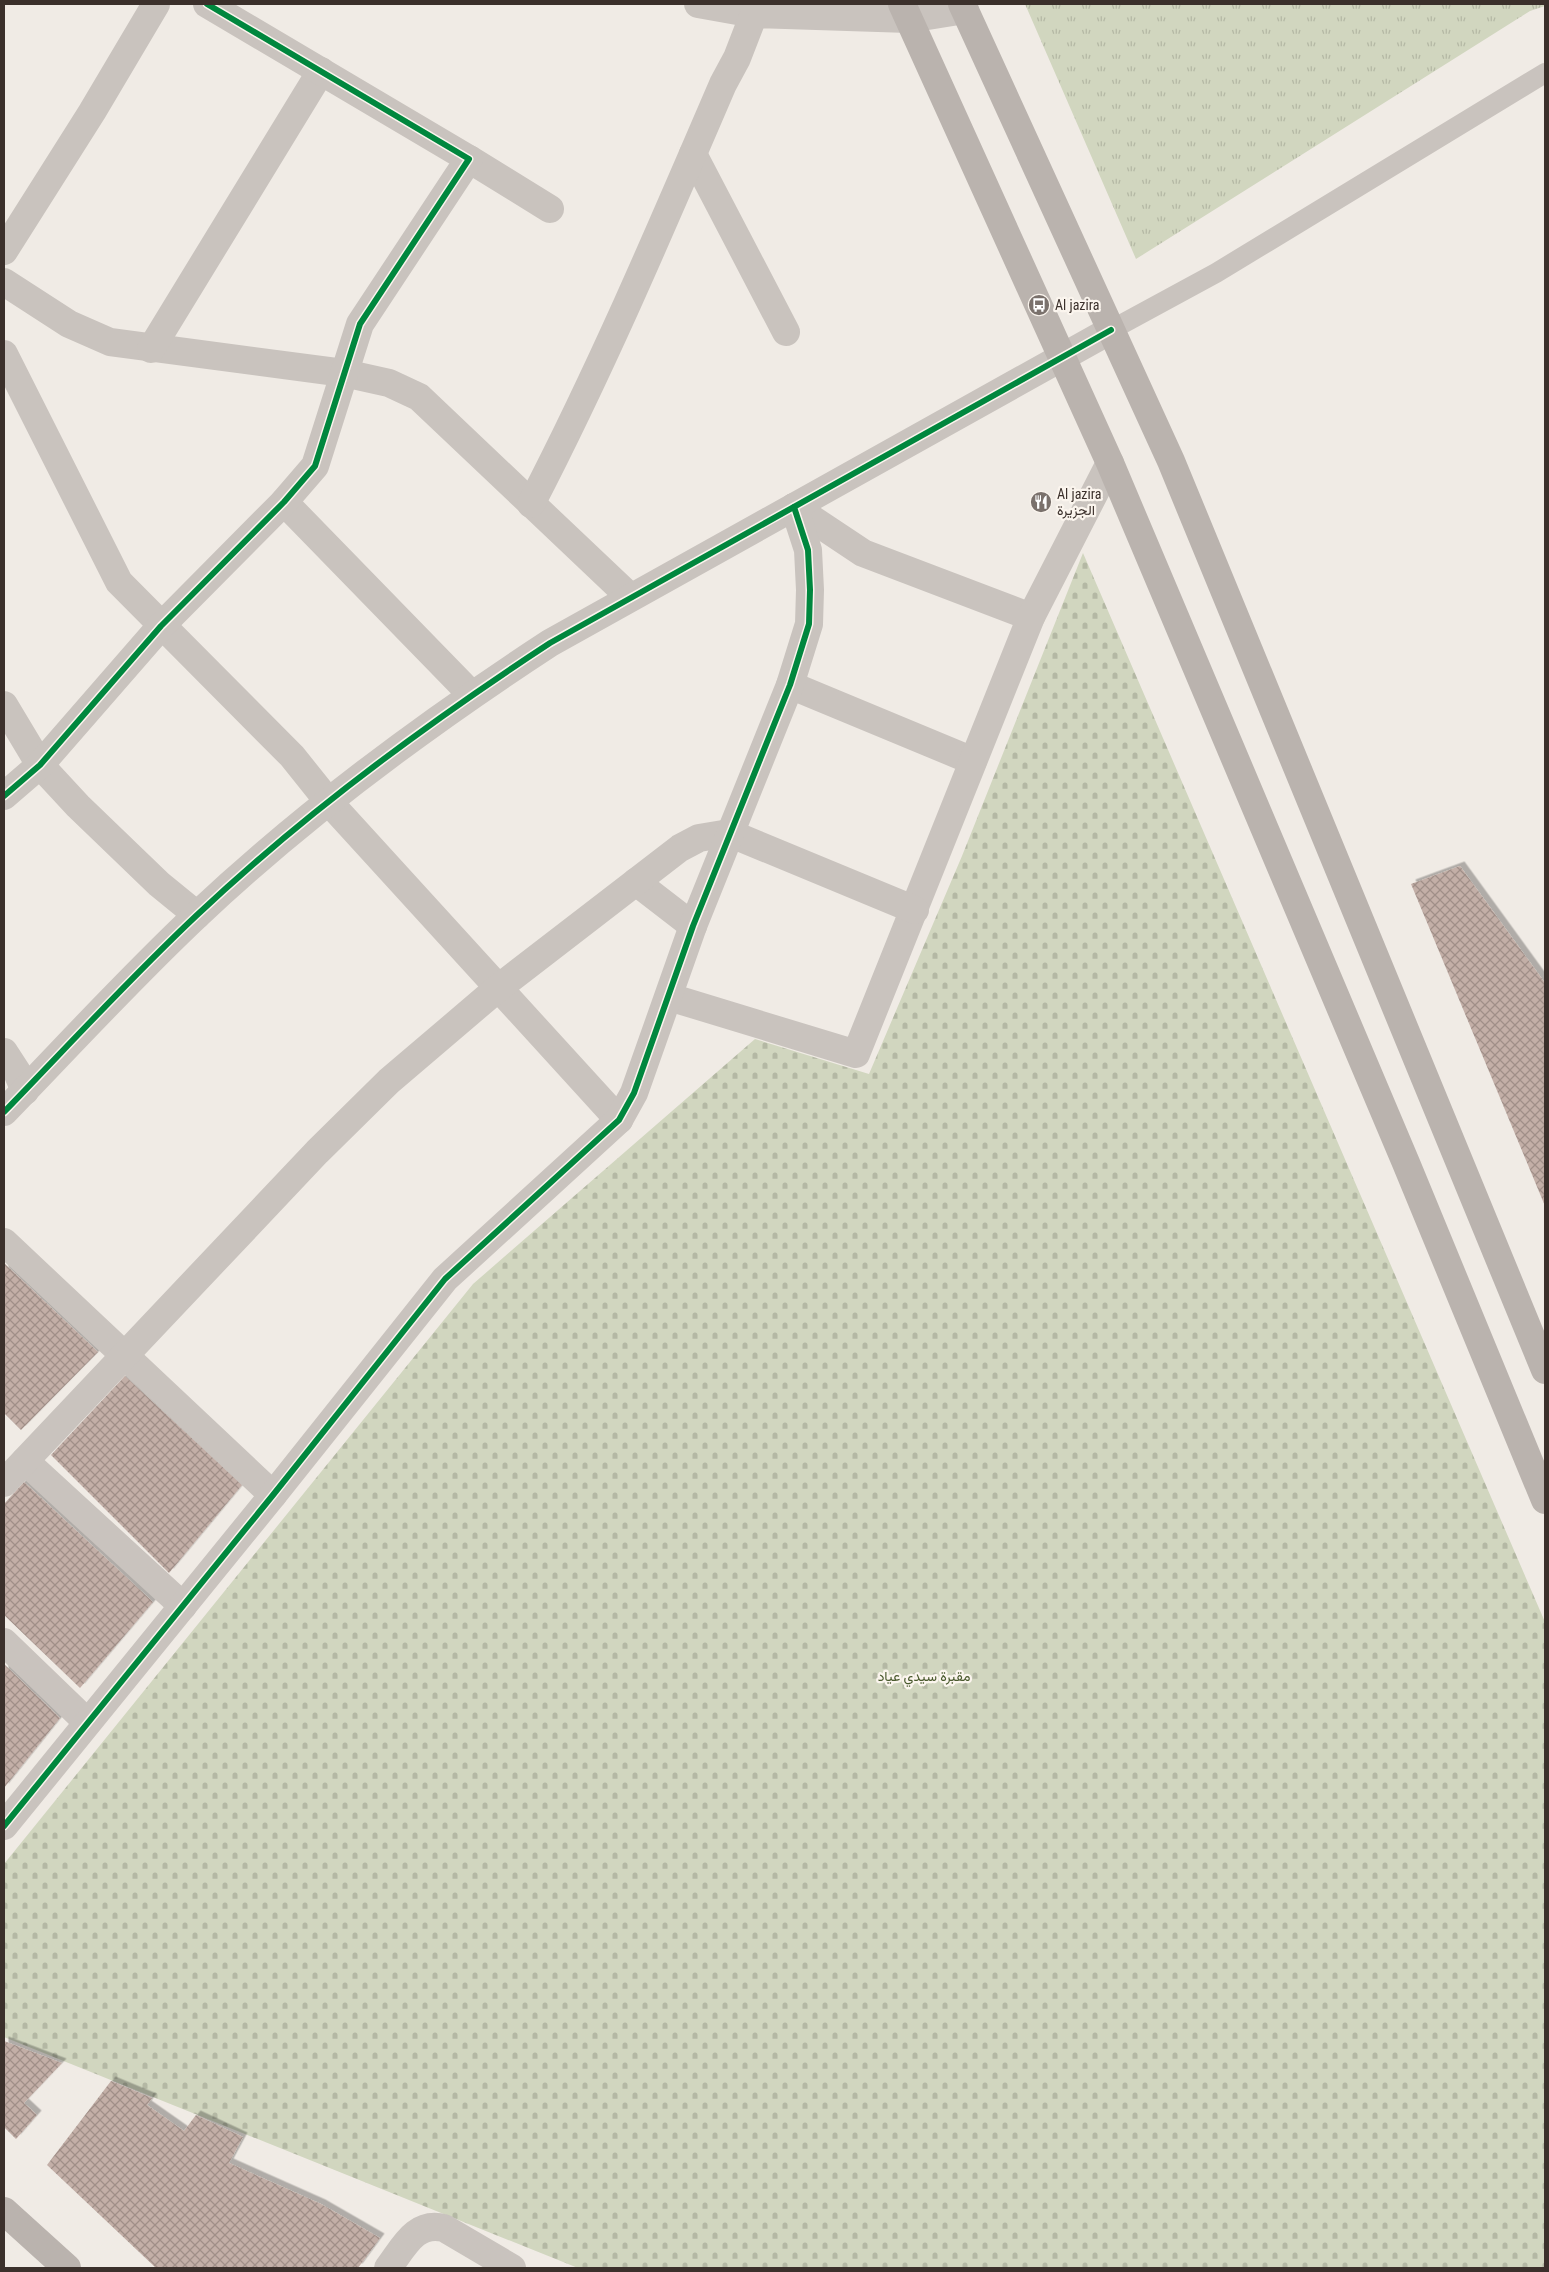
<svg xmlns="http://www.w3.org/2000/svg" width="1549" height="2272" viewBox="0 0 1549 2272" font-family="'Roboto Condensed',Vazirmatn,sans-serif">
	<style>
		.grass { fill: url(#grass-tufts) }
		.cemetery { fill: url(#cemetery-stones) }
		.building { fill: url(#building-cross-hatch); filter: url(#shadow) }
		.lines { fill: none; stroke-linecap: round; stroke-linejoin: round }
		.lane { stroke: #c9c3be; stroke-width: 20 }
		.street { stroke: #c9c3be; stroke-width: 28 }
		.secondary { stroke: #bab3ae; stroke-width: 28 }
		.cycleway-casing { stroke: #fbf5ee; stroke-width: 9 }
		.cycleway { stroke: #00873e; stroke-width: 6 }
		.labels { text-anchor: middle; stroke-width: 4.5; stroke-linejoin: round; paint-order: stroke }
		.poi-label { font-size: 14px; fill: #3b302b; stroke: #fbf5ee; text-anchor: start }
		.park-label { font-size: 14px; fill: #4a5a2e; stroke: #fbf5ee }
	</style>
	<defs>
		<pattern id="grass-tufts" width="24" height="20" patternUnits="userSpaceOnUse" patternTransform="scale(1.25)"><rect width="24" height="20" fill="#d1d6bf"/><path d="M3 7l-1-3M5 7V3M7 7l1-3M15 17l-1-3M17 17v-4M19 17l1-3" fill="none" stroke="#b4b8a4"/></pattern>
		<pattern id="cemetery-stones" width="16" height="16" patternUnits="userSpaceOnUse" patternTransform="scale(1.25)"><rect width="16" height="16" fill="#d1d6bf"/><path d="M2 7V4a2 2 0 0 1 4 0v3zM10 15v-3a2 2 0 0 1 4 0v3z" fill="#b4b8a4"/></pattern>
		<pattern id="building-cross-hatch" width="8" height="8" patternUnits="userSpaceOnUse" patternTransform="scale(1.25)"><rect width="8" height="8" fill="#c3afa7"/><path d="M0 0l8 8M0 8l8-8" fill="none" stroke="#a08f88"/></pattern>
		<filter id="shadow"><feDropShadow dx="4.5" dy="-4.5" stdDeviation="0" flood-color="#0004"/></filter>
	</defs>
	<rect width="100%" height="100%" fill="#f0ebe5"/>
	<path class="grass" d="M1025,4H1545V6L1530,11L1136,259Z"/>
	<path class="cemetery" d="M1083,553L1545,1622V2268H578L4,2037V1864L473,1284L755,1039L869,1074L962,856Z"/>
	<g class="building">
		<path d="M1460,866L1545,983V1206L1411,884Z"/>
		<path d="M4,1263L98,1352L21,1430L4,1413Z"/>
		<path d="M125,1376L242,1485L169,1573L51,1455Z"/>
		<path d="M24,1482L153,1602L80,1688L4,1615V1504Z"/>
		<path d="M4,1664L60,1718L4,1788Z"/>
		<path d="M4,2041L62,2063L24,2103L37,2115L16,2139L4,2127Z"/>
		<path d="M111,2081L152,2098L147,2105L184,2131L196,2115L243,2137L229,2163L321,2204L380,2238L358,2268H156L47,2165Z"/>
	</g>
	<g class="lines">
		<path class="lane" d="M1111,330L1216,273L1545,73"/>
		<g class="street">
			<path d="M698,4L754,14"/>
			<path d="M693,154L786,332"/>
			<path d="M469,159L550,209"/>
			<path d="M4,251L92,112L156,4"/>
			<path d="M4,282L69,324L110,342L344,373L389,383L419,397L630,597"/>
			<path d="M151,349L321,71"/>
			<path d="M4,354L119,582L292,756L328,801L619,1120"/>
			<path d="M284,502L471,694"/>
			<path d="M531,504C602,367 662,226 723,84L737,58L754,14L909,19L965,10"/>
			<path d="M794,507L863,553L1031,617"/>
			<path d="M790,685L973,761"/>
			<path d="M4,705L40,765L78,806L159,884L197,915"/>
			<path d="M4,796L40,765L161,626L284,502L315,466L360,324L469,159L207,4"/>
			<path d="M636,882L693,926"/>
			<path d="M669,997L856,1054L1031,617L1110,463"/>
			<path d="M4,1052L17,1072L25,1091"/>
			<path d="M4,1112C68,1046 130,978 197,915C305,813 426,724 550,643L1111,330"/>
			<path d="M4,1242L273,1495"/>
			<path d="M25,1461L183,1606"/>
			<path d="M4,1483L317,1152L389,1081L497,989L680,848L699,838L729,833L915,910"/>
			<path d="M4,1642L87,1722"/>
			<path d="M4,1826L273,1495L445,1279L619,1120L634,1093L693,926L790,685L809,624L810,590L808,550L794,507"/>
			<path d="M388,2268C404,2247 415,2221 444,2228L512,2268"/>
		</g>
		<g class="secondary">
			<path d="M902,4L1110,463L1406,1163L1545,1500"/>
			<path d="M962,4L1171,461L1545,1370"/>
			<path d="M4,2211L67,2268"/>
		</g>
		<g class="cycleway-casing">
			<g id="cycleway">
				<path d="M4,796L40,765L161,626L284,502L315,466L360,324L469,159L207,4"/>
				<path d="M4,1112C68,1046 130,978 197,915C305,813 426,724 550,643L1111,330"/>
				<path d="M4,1826L273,1495L445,1279L619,1120L634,1093L693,926L790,685L809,624L810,590L808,550L794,507"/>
			</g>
		</g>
		<use href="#cycleway" class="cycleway"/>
	</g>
	<defs>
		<g id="bus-disc" transform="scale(1.125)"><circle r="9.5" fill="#7a716c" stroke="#fbf5ee"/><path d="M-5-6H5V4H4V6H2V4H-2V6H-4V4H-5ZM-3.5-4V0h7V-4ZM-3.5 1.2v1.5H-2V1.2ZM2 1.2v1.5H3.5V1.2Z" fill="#fff"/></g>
		<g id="restaurant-disc" transform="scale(1.125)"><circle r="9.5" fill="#7a716c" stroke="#fbf5ee"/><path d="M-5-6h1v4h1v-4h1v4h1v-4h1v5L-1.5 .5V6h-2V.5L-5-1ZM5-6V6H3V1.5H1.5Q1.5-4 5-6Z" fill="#fff"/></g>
	</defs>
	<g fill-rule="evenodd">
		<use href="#bus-disc" x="1039" y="305"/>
		<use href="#restaurant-disc" x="1041" y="502"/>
	</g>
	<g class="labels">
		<g class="poi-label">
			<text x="1055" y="310">Al jazira</text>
			<text x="1057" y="499">Al jazira<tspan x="1057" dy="16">الجزيرة</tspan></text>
		</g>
		<g class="park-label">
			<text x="924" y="1681">مقبرة سيدي عياد</text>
		</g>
	</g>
	<rect width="1549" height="2272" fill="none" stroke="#3b302b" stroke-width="10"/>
</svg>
